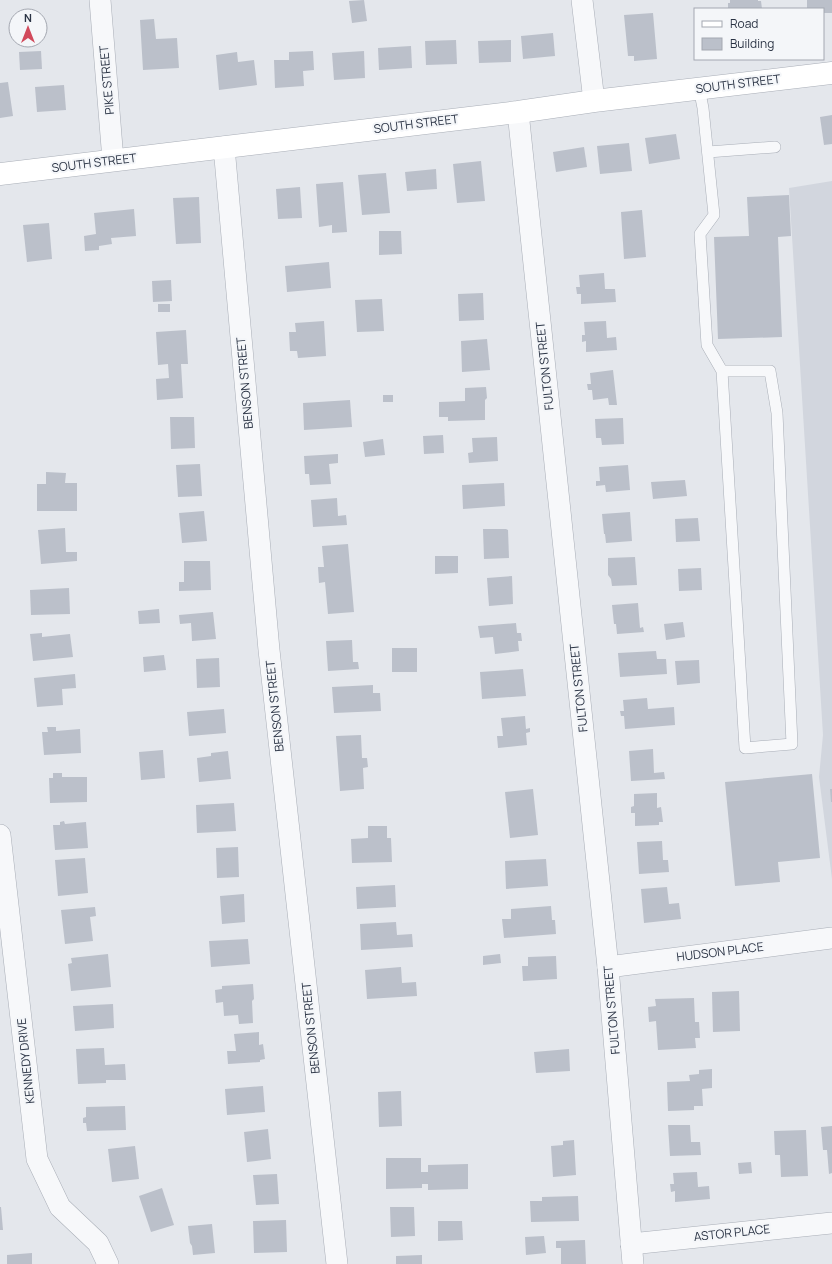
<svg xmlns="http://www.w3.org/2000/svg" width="832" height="1264" viewBox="0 0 832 1264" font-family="Manrope,sans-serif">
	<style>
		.built { fill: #d2d6de }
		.building { fill: #bbc0ca }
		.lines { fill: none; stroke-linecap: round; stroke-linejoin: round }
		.service-casing { stroke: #a9aeb7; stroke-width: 12 }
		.minor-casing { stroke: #a9aeb7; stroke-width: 22 }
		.secondary-casing { stroke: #a9aeb7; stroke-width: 23 }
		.service { stroke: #f7f8fa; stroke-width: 11 }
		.minor { stroke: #f7f8fa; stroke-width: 21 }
		.secondary { stroke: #fff; stroke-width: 22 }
		.labels { text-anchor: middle; stroke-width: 4; stroke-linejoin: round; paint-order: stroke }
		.street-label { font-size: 12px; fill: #2b3445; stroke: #f4f6f9 }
	</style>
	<rect width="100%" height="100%" fill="#e4e7ec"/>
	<path class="built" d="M832,181V879L819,777L823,735L789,188Z"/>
	<g class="building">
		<path d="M364,0L367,21L352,23L349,1Z"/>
		<path d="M730,0H758V1H761L762,9H728V3H730Z"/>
		<path d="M807,0H832V13H823V9H807Z"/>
		<path d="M653,13L657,59L634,61V56H628L624,15Z"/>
		<path d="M154,19L156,39L177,38L179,68L143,70L140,20Z"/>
		<path d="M553,33L555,56L523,59L521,36Z"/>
		<path d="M456,40L457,64L426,65L425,41Z"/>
		<path d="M511,40V62L479,63L478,41Z"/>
		<path d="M411,46L412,68L379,70L378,48Z"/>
		<path d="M41,51L42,69L20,70L19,52Z"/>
		<path d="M313,51L314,70L303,71L304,86L275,88L274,60H289V52Z"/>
		<path d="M364,51L365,78L334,80L332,53Z"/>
		<path d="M237,52L238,62L254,60L257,85L219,90L216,55Z"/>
		<path d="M8,82L13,116L0,118V83Z"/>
		<path d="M64,85L66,110L37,112L35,87Z"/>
		<path d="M832,115V144L824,145L820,117Z"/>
		<path d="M676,134L680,159L649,164L645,138Z"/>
		<path d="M629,143L632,171L600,174L597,146Z"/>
		<path d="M584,147L587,167L556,172L553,152Z"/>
		<path d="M481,161L485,201L457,203L453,164Z"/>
		<path d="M436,169L437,189L407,191L405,172Z"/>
		<path d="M386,173L390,213L362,215L358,175Z"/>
		<path d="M343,182L347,232L332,233V225L319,227L316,184Z"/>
		<path d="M300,187L302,218L278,219L276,189Z"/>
		<path d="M789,195L791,236L778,237L782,337L718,339L714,237L749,236L747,197Z"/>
		<path d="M199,197L201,243L176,244L173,198Z"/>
		<path d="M134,209L136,236L111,238L112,244L99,246V250L85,251L84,236L96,234L94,213Z"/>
		<path d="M642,210L646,257L624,259L621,212Z"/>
		<path d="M49,223L52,259L27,262L23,225Z"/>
		<path d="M379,231H401L402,254L379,255Z"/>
		<path d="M329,262L331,288L287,292L285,266Z"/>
		<path d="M604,273L605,289H615L616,302L581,304V294H577L576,287H580L579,275Z"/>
		<path d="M171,280L172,301L153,302L152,281Z"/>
		<path d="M483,293L484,320L459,321L458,294Z"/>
		<path d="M382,299L384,331L357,332L355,300Z"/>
		<rect x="158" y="304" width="12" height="8"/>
		<path d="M324,321L326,356L298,358L297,351H290L289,332H296L295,323Z"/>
		<path d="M606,321L607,338L616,337L617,350L586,352V341L582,342V335H585L584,322Z"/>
		<path d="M186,330L188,364H181L183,398L157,400L156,379L169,378L168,364L158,365L156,332Z"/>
		<path d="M487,339L490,370L462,372L461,341Z"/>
		<path d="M613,370L617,405H609L608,398L593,400L592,390H588L587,384H591L590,373Z"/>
		<path d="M486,387L487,398L485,400V420L448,421V417H439V402L465,401V388Z"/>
		<rect x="383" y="395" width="10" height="7"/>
		<path d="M350,400L352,427L304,430L303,403Z"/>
		<path d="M170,417H194L195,448L171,449Z"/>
		<path d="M623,418L624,444L602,445L601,438H596L595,419Z"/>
		<path d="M443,435L444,453L424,454L423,436Z"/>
		<path d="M497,437L498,461L469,463L468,453L473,452L472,438Z"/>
		<path d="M383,439L385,455L365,457L363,442Z"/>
		<path d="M338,454V463L329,464L331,484L310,485L309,474H305L304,456Z"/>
		<path d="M200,464L202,496L178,497L176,465Z"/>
		<path d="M628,465L630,490L606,492L605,485L596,486V481H600L599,467Z"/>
		<path d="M46,472L66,473L65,483H77V511H37V484H46Z"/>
		<path d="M685,480L687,496L653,499L651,482Z"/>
		<path d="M504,483L505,506L463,509L462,485Z"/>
		<path d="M337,498L338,516L346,515L347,525L313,527L311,500Z"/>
		<path d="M204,511L207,541L182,543L179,513Z"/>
		<path d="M630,512L632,541L606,543L605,534H604L602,514Z"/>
		<path d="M698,518L700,541L676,542L675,519Z"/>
		<path d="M65,528L66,552H77V561L41,564L38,530Z"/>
		<path d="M483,529H506L508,530L509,558L484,559Z"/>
		<path d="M348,544L354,612L328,614L325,582L319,583L318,567H324L322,546Z"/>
		<path d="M435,556H458V573L435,574Z"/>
		<path d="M635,557L637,585L612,586L611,579L608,575V558Z"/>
		<path d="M184,561H210L211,590L179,591V582H184Z"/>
		<path d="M701,568L702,590L679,591L678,569Z"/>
		<path d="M512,576L513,604L489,606L487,578Z"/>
		<path d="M69,588L70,614L31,615L30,590Z"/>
		<path d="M638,603L640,628L643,627L644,632L617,634L616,624H614L612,605Z"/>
		<path d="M159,609L160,623L139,624L138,611Z"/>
		<path d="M213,612L216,639L192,641L191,623L180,624L179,615Z"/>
		<path d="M683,622L685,637L666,640L664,624Z"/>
		<path d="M516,623L517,633H521L522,641H518L519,651L495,654L493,637L480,638L478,626Z"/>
		<path d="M42,633V637L70,634L73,657L33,661L30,634Z"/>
		<path d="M352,640L353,662H358L359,669L328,671L326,641Z"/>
		<rect x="392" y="648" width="25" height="24"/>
		<path d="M656,651L657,659H666L667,674L620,677L618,653Z"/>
		<path d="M164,655L166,670L144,672L143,657Z"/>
		<path d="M219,658L220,687L197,688L196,659Z"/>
		<path d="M699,660L700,683L677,685L675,661Z"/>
		<path d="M523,669L526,696L482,699L480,672Z"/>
		<path d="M75,674L76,688L62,689L63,705L37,707L34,678Z"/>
		<path d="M373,685V693H380L381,711L334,713L332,687Z"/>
		<path d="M647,698L648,709L674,707L675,725L625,729L624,716H621L620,711H624L623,700Z"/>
		<path d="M224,709L226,733L189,736L187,712Z"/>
		<path d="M525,716L526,729L530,728V732L526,733L527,745L498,748L497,736H503L501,718Z"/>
		<path d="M47,727H56V731L80,729L81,753L44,755L42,732H48Z"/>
		<path d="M361,735L362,758H367L368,767L363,768L364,789L340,791L336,736Z"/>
		<path d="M653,749L654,773L664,772L665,779L631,781L629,751Z"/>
		<path d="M163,750L165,778L141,780L139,752Z"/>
		<path d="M228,751L231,779L199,782L197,758L211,756V753Z"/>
		<path d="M53,773H62V777H87V802L50,803L49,778H53Z"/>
		<path d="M812,774L820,858L778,862L780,882L735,886L725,782Z"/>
		<path d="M533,789L538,835L510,838L505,792Z"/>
		<path d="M830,789H832V802H831Z"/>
		<path d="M657,793V808L661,807L663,822H659V825L635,826V813H631V807L634,806V794Z"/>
		<path d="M234,803L236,831L197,833L196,805Z"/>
		<path d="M64,821L65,824L86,822L88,848L55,850L53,825H60V822Z"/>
		<path d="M368,826H387V838H391L392,862L352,863L351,839L368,838Z"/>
		<path d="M662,841L663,860H668L669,872L639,874L637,842Z"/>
		<path d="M238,847L239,877L217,878L216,848Z"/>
		<path d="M85,858L88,893L58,896L55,860Z"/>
		<path d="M546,859L548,886L506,889L505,861Z"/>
		<path d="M395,885L396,907L357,909L356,887Z"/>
		<path d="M667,887L669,904L679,903L681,919L644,923L641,889Z"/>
		<path d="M244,894L245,922L222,924L220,896Z"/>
		<path d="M551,906L552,920H555L556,934L504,938L502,919H511V909Z"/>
		<path d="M95,907L96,916L90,917L93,941L65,944L61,910Z"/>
		<path d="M396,922L397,935L412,934L413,947L361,950L360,924Z"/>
		<path d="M248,939L250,964L211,967L209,941Z"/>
		<path d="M108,954L111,987L71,991L68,964L72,963L71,958Z"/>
		<path d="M500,954L501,963L483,965V956Z"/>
		<path d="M556,956L557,979L523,981L522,966H528V957Z"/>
		<path d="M401,967L402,983L416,982L417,996L367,999L365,970Z"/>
		<path d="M253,984L254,999L252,1001L253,1023L239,1024L238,1015L224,1016L223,1002L216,1003L215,990L222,989V986Z"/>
		<path d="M739,991L740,1031L713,1032L712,992Z"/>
		<path d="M694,998L695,1022H699L700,1038H695L696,1048L658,1050L656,1021L649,1022L648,1007L656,1006L655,999Z"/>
		<path d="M113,1004L114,1028L75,1031L73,1006Z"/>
		<path d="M259,1032V1045L263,1044L265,1059L260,1060V1062L228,1064L227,1051H236L234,1034Z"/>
		<path d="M104,1048L105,1065L125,1064L126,1080H106V1083L78,1084L76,1049Z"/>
		<path d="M569,1049L570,1071L536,1073L534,1052Z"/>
		<path d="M712,1069V1088L702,1089L703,1106H694V1110L668,1111L667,1082L690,1081L689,1075L699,1074V1070Z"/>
		<path d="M263,1086L265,1112L227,1115L225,1089Z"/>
		<path d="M401,1091L402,1126L379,1127L378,1092Z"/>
		<path d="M125,1106L126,1130L87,1131L86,1123H83V1118L86,1117V1107Z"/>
		<path d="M668,1125H690L691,1142H700L701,1155L670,1156Z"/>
		<path d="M832,1126V1173L829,1174L827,1150H823L821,1127Z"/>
		<path d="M268,1129L271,1159L247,1162L244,1132Z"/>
		<path d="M806,1130L808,1176L781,1177L780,1155H775L774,1131Z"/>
		<path d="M574,1140L576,1175L553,1177L551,1146L563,1145V1141Z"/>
		<path d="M135,1146L139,1179L112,1182L108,1149Z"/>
		<path d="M386,1158H421V1172H428V1165L468,1164V1189L428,1190V1184H422V1188L386,1189Z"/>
		<path d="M751,1162L752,1173L739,1174L738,1163Z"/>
		<path d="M697,1172L698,1187L709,1186L710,1199L675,1202V1191L671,1192L670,1184H674L673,1173Z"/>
		<path d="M277,1174L279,1204L256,1205L253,1175Z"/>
		<path d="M162,1188L174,1225L151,1232L139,1196Z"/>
		<path d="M578,1196L579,1221L531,1222L530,1201H542V1197Z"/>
		<path d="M0,1207H1L3,1230H0Z"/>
		<path d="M390,1207H414L415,1236L391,1237Z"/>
		<path d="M286,1220L287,1252L254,1253L253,1221Z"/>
		<path d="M438,1221H462L463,1240L438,1241Z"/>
		<path d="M212,1224L215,1253L193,1255L192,1246L190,1243L188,1226Z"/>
		<path d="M544,1236L546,1253L526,1255L525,1237Z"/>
		<path d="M585,1240L586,1264H561V1248H556V1241Z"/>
		<path d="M32,1253V1264H7V1255Z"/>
		<path d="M422,1255V1264H396V1256Z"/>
	</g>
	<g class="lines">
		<g class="service-casing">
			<g id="service">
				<path d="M699,88L703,108L714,215L700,234L707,345L722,371L745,748L792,744L777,413L770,371H722"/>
				<path d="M708,152L775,147"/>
			</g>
		</g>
		<g class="minor-casing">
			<g id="minor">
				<path d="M100,0L113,160"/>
				<path d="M582,0L594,101"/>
				<path d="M518,112L608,967L633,1264"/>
				<path d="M224,147L269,650L337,1264"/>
				<path d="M0,835L37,1159L60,1207L98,1243L108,1264"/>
				<path d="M608,967L832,938"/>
				<path d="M631,1244L832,1223"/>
			</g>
		</g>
		<g class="secondary-casing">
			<path id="secondary" d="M0,174L518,112L594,101L832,73"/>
		</g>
		<use href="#service" class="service"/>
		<use href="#minor" class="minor"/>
		<use href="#secondary" class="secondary"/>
	</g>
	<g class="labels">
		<g class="street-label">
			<text transform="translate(107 80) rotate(-95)" y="4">PIKE STREET</text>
			<text transform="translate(738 84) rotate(-7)" y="4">SOUTH STREET</text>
			<text transform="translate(416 124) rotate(-7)" y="4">SOUTH STREET</text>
			<text transform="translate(94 163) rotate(-7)" y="4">SOUTH STREET</text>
			<text transform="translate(545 366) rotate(-96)" y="4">FULTON STREET</text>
			<text transform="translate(245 383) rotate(-95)" y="4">BENSON STREET</text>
			<text transform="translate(579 688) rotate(-96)" y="4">FULTON STREET</text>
			<text transform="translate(275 706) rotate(-96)" y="4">BENSON STREET</text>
			<text transform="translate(720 952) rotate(-7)" y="4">HUDSON PLACE</text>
			<text transform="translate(612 1010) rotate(-95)" y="4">FULTON STREET</text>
			<text transform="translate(311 1028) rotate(-96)" y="4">BENSON STREET</text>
			<text transform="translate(26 1061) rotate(-96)" y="4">KENNEDY DRIVE</text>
			<text transform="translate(732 1233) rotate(-6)" y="4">ASTOR PLACE</text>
		</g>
	</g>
	<rect x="694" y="8" width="130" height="52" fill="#f4f6f9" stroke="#a4a8b1"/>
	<rect x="702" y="21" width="20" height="6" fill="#ffffff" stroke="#a4a8b1"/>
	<text x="730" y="28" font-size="12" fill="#2b3445">Road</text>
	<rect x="702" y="38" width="20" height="12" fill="#bbc0ca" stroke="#a4a8b1"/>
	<text x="730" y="48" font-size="12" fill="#2b3445">Building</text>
	<g transform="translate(28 28)"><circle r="19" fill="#f4f6f9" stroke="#a4a8b1"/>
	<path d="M0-3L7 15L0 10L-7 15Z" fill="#d1495b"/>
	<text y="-6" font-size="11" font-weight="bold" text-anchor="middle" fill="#2b3445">N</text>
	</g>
</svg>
